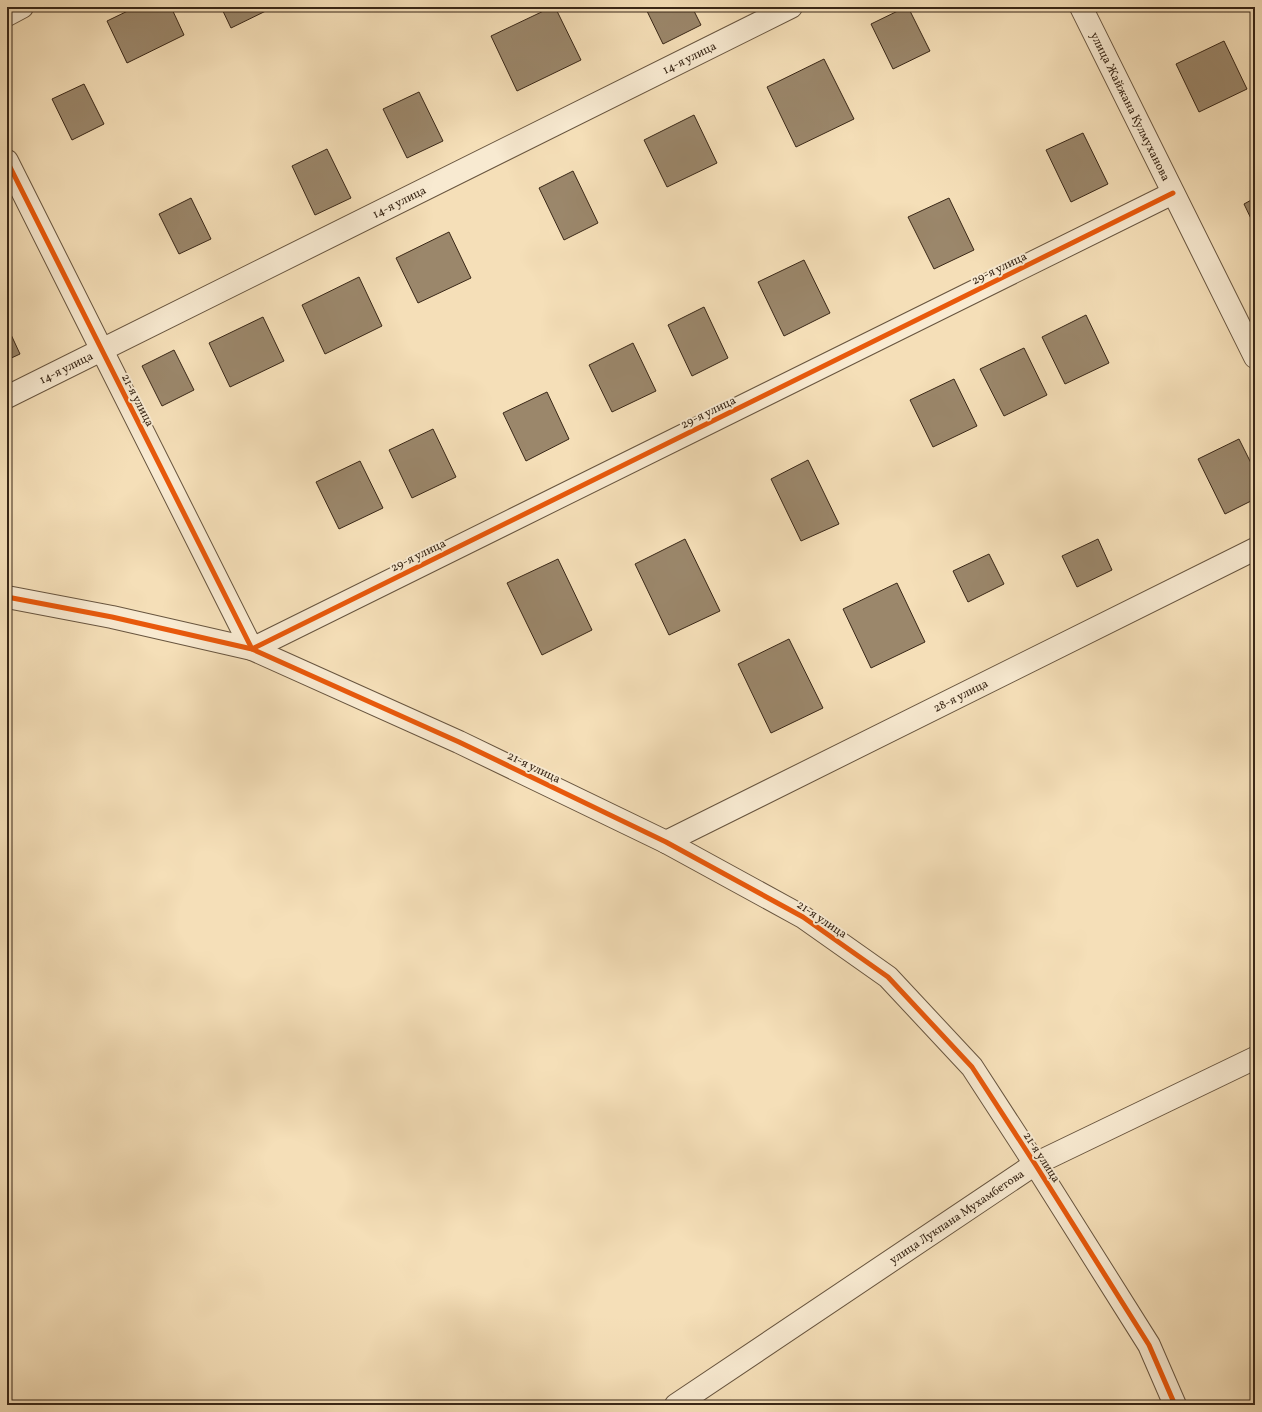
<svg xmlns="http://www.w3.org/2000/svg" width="1262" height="1412" viewBox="0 0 1262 1412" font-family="Vollkorn,serif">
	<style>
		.building { fill: #9b876b; stroke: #392717 }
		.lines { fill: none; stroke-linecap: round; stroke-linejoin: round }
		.minor-casing { stroke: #68553f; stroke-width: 24 }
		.minor { stroke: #f8ead1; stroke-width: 22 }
		.cycleway-casing { stroke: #f8ead1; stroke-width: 8 }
		.cycleway { stroke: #e8590c; stroke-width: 5 }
		.labels { text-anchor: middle; stroke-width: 4; stroke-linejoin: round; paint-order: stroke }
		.street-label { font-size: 12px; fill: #392717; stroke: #f8ead1 }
	</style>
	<rect width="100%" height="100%" fill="#f5dfb8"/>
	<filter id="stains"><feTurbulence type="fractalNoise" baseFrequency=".005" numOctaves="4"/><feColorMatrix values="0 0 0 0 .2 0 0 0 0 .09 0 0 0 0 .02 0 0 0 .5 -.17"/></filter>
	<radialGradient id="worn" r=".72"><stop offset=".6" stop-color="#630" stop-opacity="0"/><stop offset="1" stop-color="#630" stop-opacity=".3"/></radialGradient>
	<g class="building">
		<path d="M136,7H171L184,35L127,63L107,21Z"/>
		<path d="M221,7H274L231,28Z"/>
		<path d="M552,7H555L581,60L517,91L491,36Z"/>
		<path d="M645,7H692L701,25L663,44Z"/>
		<path d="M906,7H908L930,51L893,69L871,24Z"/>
		<path d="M1224,41L1247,89L1199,112L1176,64Z"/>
		<path d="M824,59L854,119L796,147L767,87Z"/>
		<path d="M84,84L104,124L72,140L52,99Z"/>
		<path d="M419,92L443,141L407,158L383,109Z"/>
		<path d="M694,115L717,163L667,187L644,140Z"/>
		<path d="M1083,133L1108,184L1071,202L1046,150Z"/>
		<path d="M327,149L351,198L315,215L292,166Z"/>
		<path d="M573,171L598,223L564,240L539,188Z"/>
		<path d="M191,198L211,239L179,254L159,214Z"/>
		<path d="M949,198L974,250L934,269L908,217Z"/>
		<path d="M1255,198V227L1244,204Z"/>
		<path d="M449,232L471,278L418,303L396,258Z"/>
		<path d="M804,260L830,313L784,336L758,282Z"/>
		<path d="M359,277L382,326L325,354L302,305Z"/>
		<path d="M704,307L728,358L692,376L668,325Z"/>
		<path d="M1086,315L1109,363L1065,384L1042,337Z"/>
		<path d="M263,317L284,361L230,387L209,343Z"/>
		<path d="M7,326L20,354L7,360Z"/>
		<path d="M633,343L656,391L612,412L589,365Z"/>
		<path d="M1024,348L1047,395L1004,416L980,369Z"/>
		<path d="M174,350L194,390L162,406L142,366Z"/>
		<path d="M954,379L977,426L933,447L910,400Z"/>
		<path d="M547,392L569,439L526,461L503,413Z"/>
		<path d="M433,429L456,477L412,498L389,450Z"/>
		<path d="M1239,439L1255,471V499L1225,514L1198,459Z"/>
		<path d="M808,460L839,524L801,541L771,479Z"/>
		<path d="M360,461L383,508L339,529L316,482Z"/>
		<path d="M685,539L720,611L669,635L635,564Z"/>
		<path d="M1098,539L1112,570L1077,587L1062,556Z"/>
		<path d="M989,554L1004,584L968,602L953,571Z"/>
		<path d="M558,559L592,630L542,655L507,583Z"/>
		<path d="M897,583L925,642L871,668L843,609Z"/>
		<path d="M789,639L823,708L771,733L738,664Z"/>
	</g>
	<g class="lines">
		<g class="minor-casing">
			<g id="minor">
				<path id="s1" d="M1081,7L1255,357"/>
				<path d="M7,15L22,7"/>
				<path d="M7,161L252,649L1173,193"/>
				<path id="s2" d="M7,397L791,7"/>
				<path d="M7,597L112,617L252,649L459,742L666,842L803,917L888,977L972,1067L1035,1164L1149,1345L1175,1405"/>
				<path id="s3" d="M666,842L1255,549"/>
				<path id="s4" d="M676,1405L1035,1164L1255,1058"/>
			</g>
		</g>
		<use href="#minor" class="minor"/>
		<g class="cycleway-casing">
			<g id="cycleway">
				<path d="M7,161L252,649L1173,193"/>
				<path d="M7,597L112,617L252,649L459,742L666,842L803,917L888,977L972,1067L1035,1164L1149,1345L1175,1405"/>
			</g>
		</g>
		<use href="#cycleway" class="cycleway"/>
	</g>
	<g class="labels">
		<g class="street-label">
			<text dy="4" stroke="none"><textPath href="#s2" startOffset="762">14-я улица</textPath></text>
			<text dy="4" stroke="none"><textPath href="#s1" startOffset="111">улица Жайжана Кулмуханова</textPath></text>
			<text dy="4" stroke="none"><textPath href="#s2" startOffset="438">14-я улица</textPath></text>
			<text transform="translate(999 268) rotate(-26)" y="4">29-я улица</text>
			<text dy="4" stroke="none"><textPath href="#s2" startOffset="66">14-я улица</textPath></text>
			<text transform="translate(138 400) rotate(63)" y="4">21-я улица</text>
			<text transform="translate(708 412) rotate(-26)" y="4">29-я улица</text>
			<text transform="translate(418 555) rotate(-26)" y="4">29-я улица</text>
			<text dy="4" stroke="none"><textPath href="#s3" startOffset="329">28-я улица</textPath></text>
			<text transform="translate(534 767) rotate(26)" y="4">21-я улица</text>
			<text transform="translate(822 919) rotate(34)" y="4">21-я улица</text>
			<text transform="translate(1042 1157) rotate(57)" y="4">21-я улица</text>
			<text dy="4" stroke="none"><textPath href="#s4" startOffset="338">улица Лукпана Мухамбетова</textPath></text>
		</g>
	</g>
	<rect width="1262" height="1412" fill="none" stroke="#f5dfb8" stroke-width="24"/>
	<rect x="8" y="8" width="1246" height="1396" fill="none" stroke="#392717" stroke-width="2"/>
	<rect x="12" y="12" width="1238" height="1388" fill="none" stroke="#392717"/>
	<rect width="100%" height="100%" filter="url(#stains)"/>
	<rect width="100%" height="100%" fill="url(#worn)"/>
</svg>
